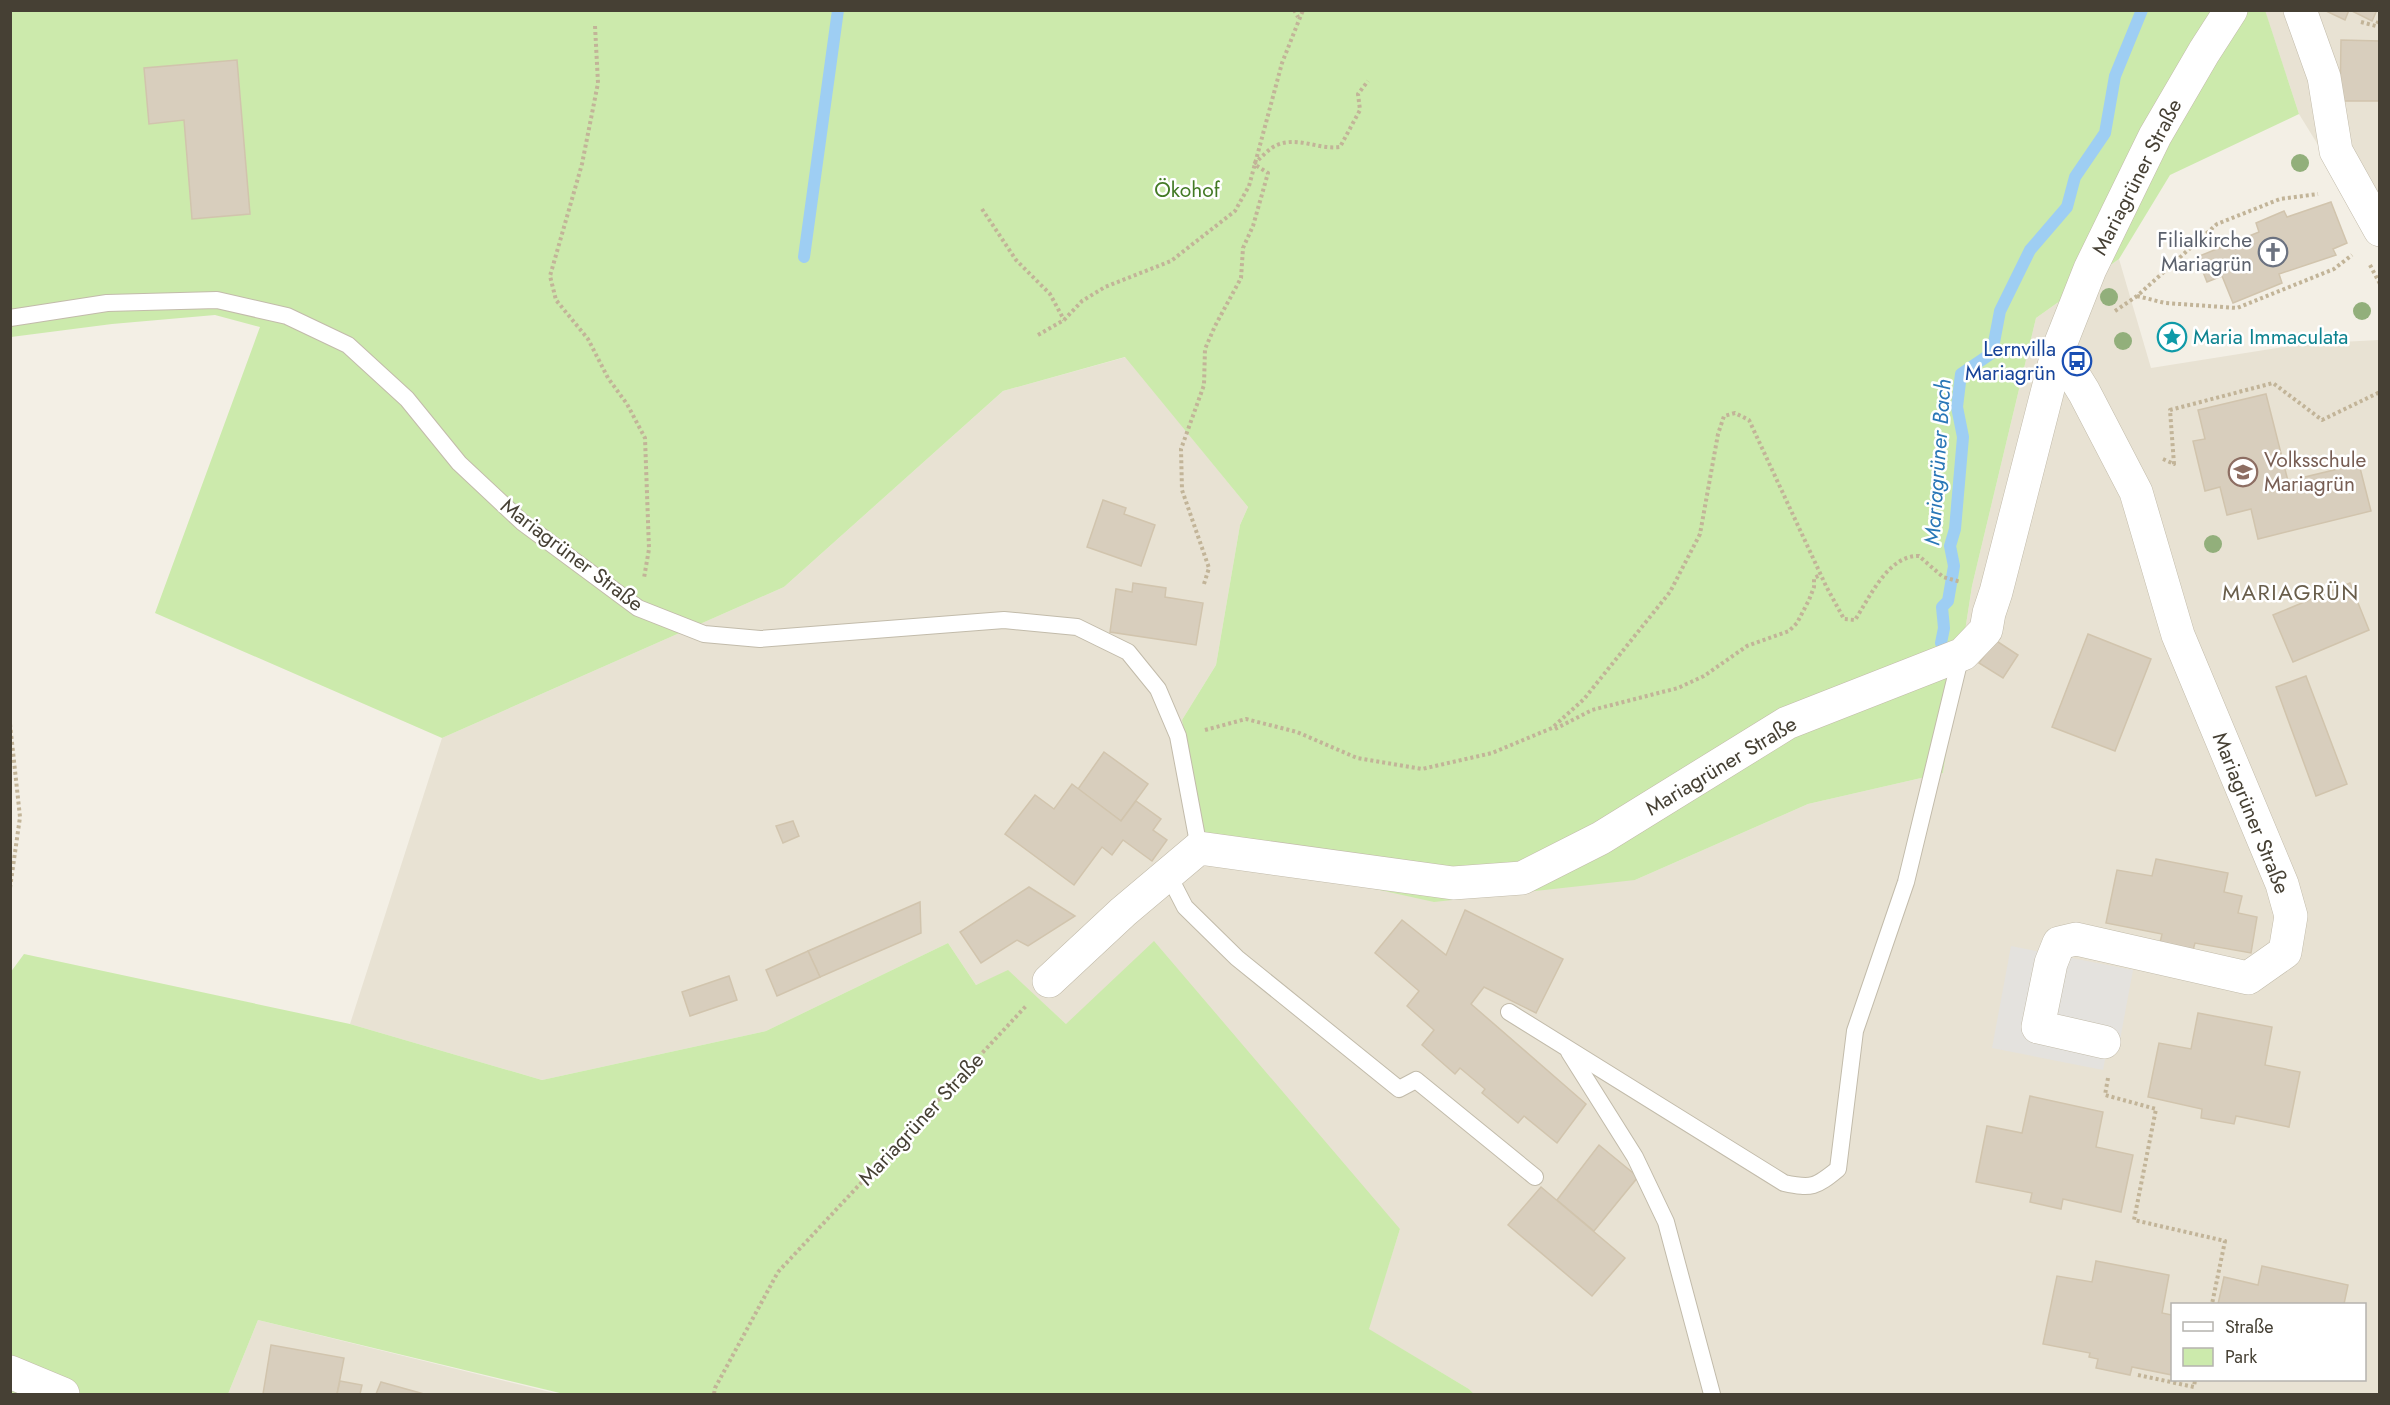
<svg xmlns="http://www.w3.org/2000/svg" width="2390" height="1405" viewBox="0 0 2390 1405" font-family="Jost,sans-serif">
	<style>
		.residential { fill: #e8e2d3; fill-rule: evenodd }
		.green { fill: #cceaac }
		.parking { fill: #e4e2de }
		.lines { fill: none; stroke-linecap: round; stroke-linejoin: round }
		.stream { stroke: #9ecef3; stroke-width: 12 }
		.building { fill: #d8cebd; stroke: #d1c4ad; stroke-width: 1.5 }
		.service-casing { stroke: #c2bbaa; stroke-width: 18 }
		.minor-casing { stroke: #c2bbaa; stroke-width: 34 }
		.path { stroke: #c2b498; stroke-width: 4; stroke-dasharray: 3 3; stroke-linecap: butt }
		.service { stroke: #fff; stroke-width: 16 }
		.minor { stroke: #fff; stroke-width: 33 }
		.tree { fill: #92af7b }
		.labels { text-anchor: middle; stroke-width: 5; stroke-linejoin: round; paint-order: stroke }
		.street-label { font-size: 21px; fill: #464034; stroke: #fff }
		.park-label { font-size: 21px; fill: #437a25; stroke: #fff }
		.worship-label { font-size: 21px; fill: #5b616d; stroke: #fff; text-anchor: end }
		.culture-label { font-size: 21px; fill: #0d838f; stroke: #fff; text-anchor: start }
		.transit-label { font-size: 21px; fill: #164399; stroke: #fff; text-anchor: end }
		.education-label { font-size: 21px; fill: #785e54; stroke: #fff; text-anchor: start }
		.water-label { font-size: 22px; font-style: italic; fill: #2977b7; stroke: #fff }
		.neighbourhood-label { font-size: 22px; letter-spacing: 1.5px; fill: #695e4b; stroke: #fff }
	</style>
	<rect width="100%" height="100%" fill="#f3efe5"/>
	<g class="residential">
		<path d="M2265,11H2379V244L2299,114Z"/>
		<path d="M2119,259L2151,368L2302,344L2379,340V1394H1474L1469,1389L1368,1329L1400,1229L1066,1024L1008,971L976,985L948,943L766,1031L542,1080L350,1024L442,738L784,587L1003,391L1126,357L1248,507L1240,525L1216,665L1182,720L1635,880L1808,804L1943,773L1972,586L2036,318ZM2172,1304H2364V1380H2172Z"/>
		<path d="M258,1320L558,1394H228Z"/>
	</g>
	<g class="green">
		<path d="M2265,10L2299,114L2170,175L2119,259L2036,318L1972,586L1943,773L1808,804L1635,880L1434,902L1240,859L1206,838L1182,720L1216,665L1240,525L1248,507L1125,357L1003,391L784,587L442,738L155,613L260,327L215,315L112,324L11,337L10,11Z"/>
		<path d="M1154,941L1400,1229L1369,1329L1469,1389L1474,1394H564L258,1320L228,1394H11L10,973L24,954L350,1024L542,1080L766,1031L948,943L976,985L1008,970L1066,1024Z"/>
	</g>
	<path class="parking" d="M2011,946L2133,970L2120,1040L2109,1039L2103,1070L1992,1048Z"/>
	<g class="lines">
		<g class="stream">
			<path d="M804,257L838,10"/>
			<path d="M1941,643L1944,628L1942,607L1948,601L1954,566L1950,546L1955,529L1963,437L1957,407L1961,374L1992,353L2000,311L2030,250L2067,207L2075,177L2105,133L2115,76L2142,10"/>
		</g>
	</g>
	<g class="building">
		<path d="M2324,10H2349L2345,20Z"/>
		<path d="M2350,10H2377L2372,21Z"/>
		<path d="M2341,40L2380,41V101H2340Z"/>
		<path d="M237,60L250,214L192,219L184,120L149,124L144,68Z"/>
		<path d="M2331,202L2347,243L2333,249L2336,255L2279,274L2282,283L2233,303L2222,276L2207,282L2197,257L2259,232L2256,223L2284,211L2287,217Z"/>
		<path d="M2266,394L2288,481L2359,464L2371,511L2258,539L2251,509L2227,515L2220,487L2205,491L2193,441L2205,439L2198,410Z"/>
		<path d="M1103,500L1126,508L1124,514L1155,525L1141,566L1087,547Z"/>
		<path d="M1133,583L1166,588L1165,597L1203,603L1196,645L1110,632L1116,589L1132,592Z"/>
		<path d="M2350,583L2369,630L2293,662L2273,615Z"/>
		<path d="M2088,634L2151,659L2115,751L2052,727Z"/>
		<path d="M1995,640L2018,655L2003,678L1979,663Z"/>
		<path d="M2306,676L2347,784L2316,796L2276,687Z"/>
		<path d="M1104,752L1148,784L1121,821L1078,789Z"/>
		<path d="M1072,784L1121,821L1136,801L1161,819L1153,830L1167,840L1152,861L1123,840L1112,855L1102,847L1074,885L1005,834L1035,795L1054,809Z"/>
		<path d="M793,821L799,836L783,843L776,826Z"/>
		<path d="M2156,859L2228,873L2224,892L2242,896L2238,913L2257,917L2251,953L2195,943L2193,950L2160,943L2162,934L2106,923L2117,870L2152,876Z"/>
		<path d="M1029,887L1075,916L1028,946L1017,940L981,963L960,932Z"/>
		<path d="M920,902L921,933L820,977L808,951Z"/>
		<path d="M1465,910L1563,959L1536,1013L1484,987L1471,1004L1586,1104L1557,1143L1524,1116L1518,1123L1482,1093L1485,1089L1460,1068L1455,1074L1422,1045L1434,1030L1407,1006L1419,991L1375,953L1402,920L1446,955Z"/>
		<path d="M808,951L820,977L777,996L766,970Z"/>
		<path d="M729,976L737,1000L690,1016L682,992Z"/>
		<path d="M2198,1013L2272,1027L2265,1065L2300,1072L2289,1127L2236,1116L2234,1124L2201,1118L2202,1109L2148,1097L2159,1043L2191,1049Z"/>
		<path d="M2030,1096L2103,1112L2096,1147L2133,1155L2121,1212L2063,1199L2061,1209L2030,1202L2032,1193L1976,1182L1987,1126L2022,1133Z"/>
		<path d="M1599,1145L1638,1177L1594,1231L1557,1200Z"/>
		<path d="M1541,1187L1625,1258L1592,1296L1508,1225Z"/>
		<path d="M2096,1261L2169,1275L2162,1313L2172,1315V1375L2132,1367L2130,1375L2096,1368L2098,1359L2089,1357L2090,1353L2043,1344L2057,1276L2092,1282Z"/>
		<path d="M2262,1266L2348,1285L2344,1304H2218L2224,1277L2258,1285Z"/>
		<path d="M271,1345L344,1358L337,1394H263Z"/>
		<path d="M340,1381L362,1385L360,1394H337Z"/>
		<path d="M381,1382L424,1394H376Z"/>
	</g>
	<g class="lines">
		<g class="service-casing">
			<g id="service">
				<path d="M10,318L107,303L217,300L287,316L348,345L407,399L459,463L522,522L638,608L704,634L760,639L1004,620L1077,627L1128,652L1158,689L1178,736L1199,848"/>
				<path d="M1168,874L1185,907L1237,958L1399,1089L1416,1080L1535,1177"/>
				<path d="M1509,1012L1784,1183C1812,1189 1816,1187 1838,1169L1855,1031L1906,882L1960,659L1963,654"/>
				<path d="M1569,1052L1635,1157L1666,1222L1712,1394"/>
			</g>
		</g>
		<g class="minor-casing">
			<g id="minor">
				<path d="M2300,10L2324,77L2336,151L2380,230"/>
				<path d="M2058,350L2084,392L2136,492L2178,635L2282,884L2291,916L2285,952L2248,978L2076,939L2059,943L2051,963L2038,1027L2104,1042"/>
				<path d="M1049,981L1123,912L1199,848L1453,883L1522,878L1601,838L1787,723L1963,654L1986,630L1989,613L1996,592L2058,350L2090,269L2155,136L2204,52L2231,10"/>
				<path d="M10,1372L63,1394"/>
			</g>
		</g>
		<g class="path">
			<path d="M1294,10L1298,17"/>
			<path d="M2361,22L2376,26L2380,18"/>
			<path d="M595,26L598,83L582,164L550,276L556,300L588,339L608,378L627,404L645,438L649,549L644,578"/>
			<path d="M982,209L1016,260L1050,294L1064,320"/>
			<path d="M2370,265L2380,284"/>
			<path d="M2137,296L2165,303L2237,308L2334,269L2352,255"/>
			<path d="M2115,311L2137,296L2217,224L2280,199L2318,194"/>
			<path d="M1038,335L1064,320L1082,301L1105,287L1171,261L1235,211L1249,186L1282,63L1303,10"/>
			<path d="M2163,459L2174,464L2170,410L2273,383L2322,420L2380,392"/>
			<path d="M1204,584L1209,568L1182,490L1181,449L1204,385L1205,349L1215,326L1241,278L1243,248L1253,226L1268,173L1254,164C1261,158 1269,148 1277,145C1299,136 1318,150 1340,147L1360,110L1358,94L1368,81"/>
			<path d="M10,724L20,817L10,888"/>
			<path d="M1555,729L1592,710L1678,688L1704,676L1747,646L1789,631L1797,623L1809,600L1814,587V578L1820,575"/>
			<path d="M1205,730L1246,719L1297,732L1357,758L1422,769L1492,753L1552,728L1584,699L1670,592L1700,534L1718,434L1724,416L1735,413L1749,420L1826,586L1844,619L1855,620C1870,597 1888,555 1919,556L1943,577L1961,582"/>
			<path d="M2108,1078L2105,1095L2156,1109L2134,1220L2225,1241L2212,1304"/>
			<path d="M2138,1375L2194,1387L2195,1380"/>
			<path d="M714,1394L715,1388L778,1272L1026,1006"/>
		</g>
		<use href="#service" class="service"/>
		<use href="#minor" class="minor"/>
	</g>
	<g class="tree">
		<circle cx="2300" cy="163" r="9"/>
		<circle cx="2109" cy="297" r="9"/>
		<circle cx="2362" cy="311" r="9"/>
		<circle cx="2123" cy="341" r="9"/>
		<circle cx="2213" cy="544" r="9"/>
	</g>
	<defs>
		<g id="church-ring" transform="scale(1.5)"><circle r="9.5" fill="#fff" stroke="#6b7280" stroke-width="1.5"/><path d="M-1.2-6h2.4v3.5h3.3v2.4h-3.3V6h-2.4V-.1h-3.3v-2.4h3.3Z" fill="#6b7280"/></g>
		<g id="sight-ring" transform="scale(1.5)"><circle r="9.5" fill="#fff" stroke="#0f9aa8" stroke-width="1.5"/><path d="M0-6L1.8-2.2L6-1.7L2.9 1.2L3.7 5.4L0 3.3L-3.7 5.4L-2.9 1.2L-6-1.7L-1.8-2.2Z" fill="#0f9aa8"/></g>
		<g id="bus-ring" transform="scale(1.5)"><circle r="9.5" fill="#fff" stroke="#1a4fb4" stroke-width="1.5"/><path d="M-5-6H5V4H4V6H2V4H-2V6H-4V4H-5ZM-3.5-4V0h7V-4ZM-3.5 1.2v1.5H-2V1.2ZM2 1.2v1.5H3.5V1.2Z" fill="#1a4fb4"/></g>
		<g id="school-ring" transform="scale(1.5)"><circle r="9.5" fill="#fff" stroke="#8d6e63" stroke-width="1.5"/><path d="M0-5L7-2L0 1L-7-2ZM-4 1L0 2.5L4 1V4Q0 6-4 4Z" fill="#8d6e63"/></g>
	</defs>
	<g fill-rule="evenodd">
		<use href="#church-ring" x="2273" y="252"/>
		<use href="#sight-ring" x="2172" y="337"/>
		<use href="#bus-ring" x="2077" y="361"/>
		<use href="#school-ring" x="2243" y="472"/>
	</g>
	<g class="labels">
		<g class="street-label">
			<text transform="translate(2137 177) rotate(-63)" y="7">Mariagrüner Straße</text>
			<text transform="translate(572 555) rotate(37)" y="7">Mariagrüner Straße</text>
			<text transform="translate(1721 766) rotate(-31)" y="7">Mariagrüner Straße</text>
			<text transform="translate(2251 813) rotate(68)" y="7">Mariagrüner Straße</text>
			<text transform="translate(921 1119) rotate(-47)" y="7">Mariagrüner Straße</text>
		</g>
		<g class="park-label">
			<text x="1187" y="197">Ökohof</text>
		</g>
		<g class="worship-label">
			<text x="2252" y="247">Filialkirche<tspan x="2252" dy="24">Mariagrün</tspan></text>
		</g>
		<g class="culture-label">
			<text x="2193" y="344">Maria Immaculata</text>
		</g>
		<g class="transit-label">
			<text x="2056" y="356">Lernvilla<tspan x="2056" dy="24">Mariagrün</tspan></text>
		</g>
		<g class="education-label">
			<text x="2264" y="467">Volksschule<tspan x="2264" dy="24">Mariagrün</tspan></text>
		</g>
		<g class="water-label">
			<text transform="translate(1937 462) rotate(-86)" y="8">Mariagrüner Bach</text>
		</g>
		<g class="neighbourhood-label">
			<text x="2291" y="600">MARIAGRÜN</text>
		</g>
	</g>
	<rect width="2390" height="1405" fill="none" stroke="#464034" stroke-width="24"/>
	<rect x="2171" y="1303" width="195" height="78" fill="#ffffff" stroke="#b5b3ae" stroke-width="1.5"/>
	<rect x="2183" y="1322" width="30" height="9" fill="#ffffff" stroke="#b5b3ae" stroke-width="1.5"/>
	<text x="2225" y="1333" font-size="18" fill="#464034">Straße</text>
	<rect x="2183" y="1348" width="30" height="18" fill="#cceaac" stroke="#b5b3ae" stroke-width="1.5"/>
	<text x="2225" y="1363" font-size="18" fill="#464034">Park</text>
</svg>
